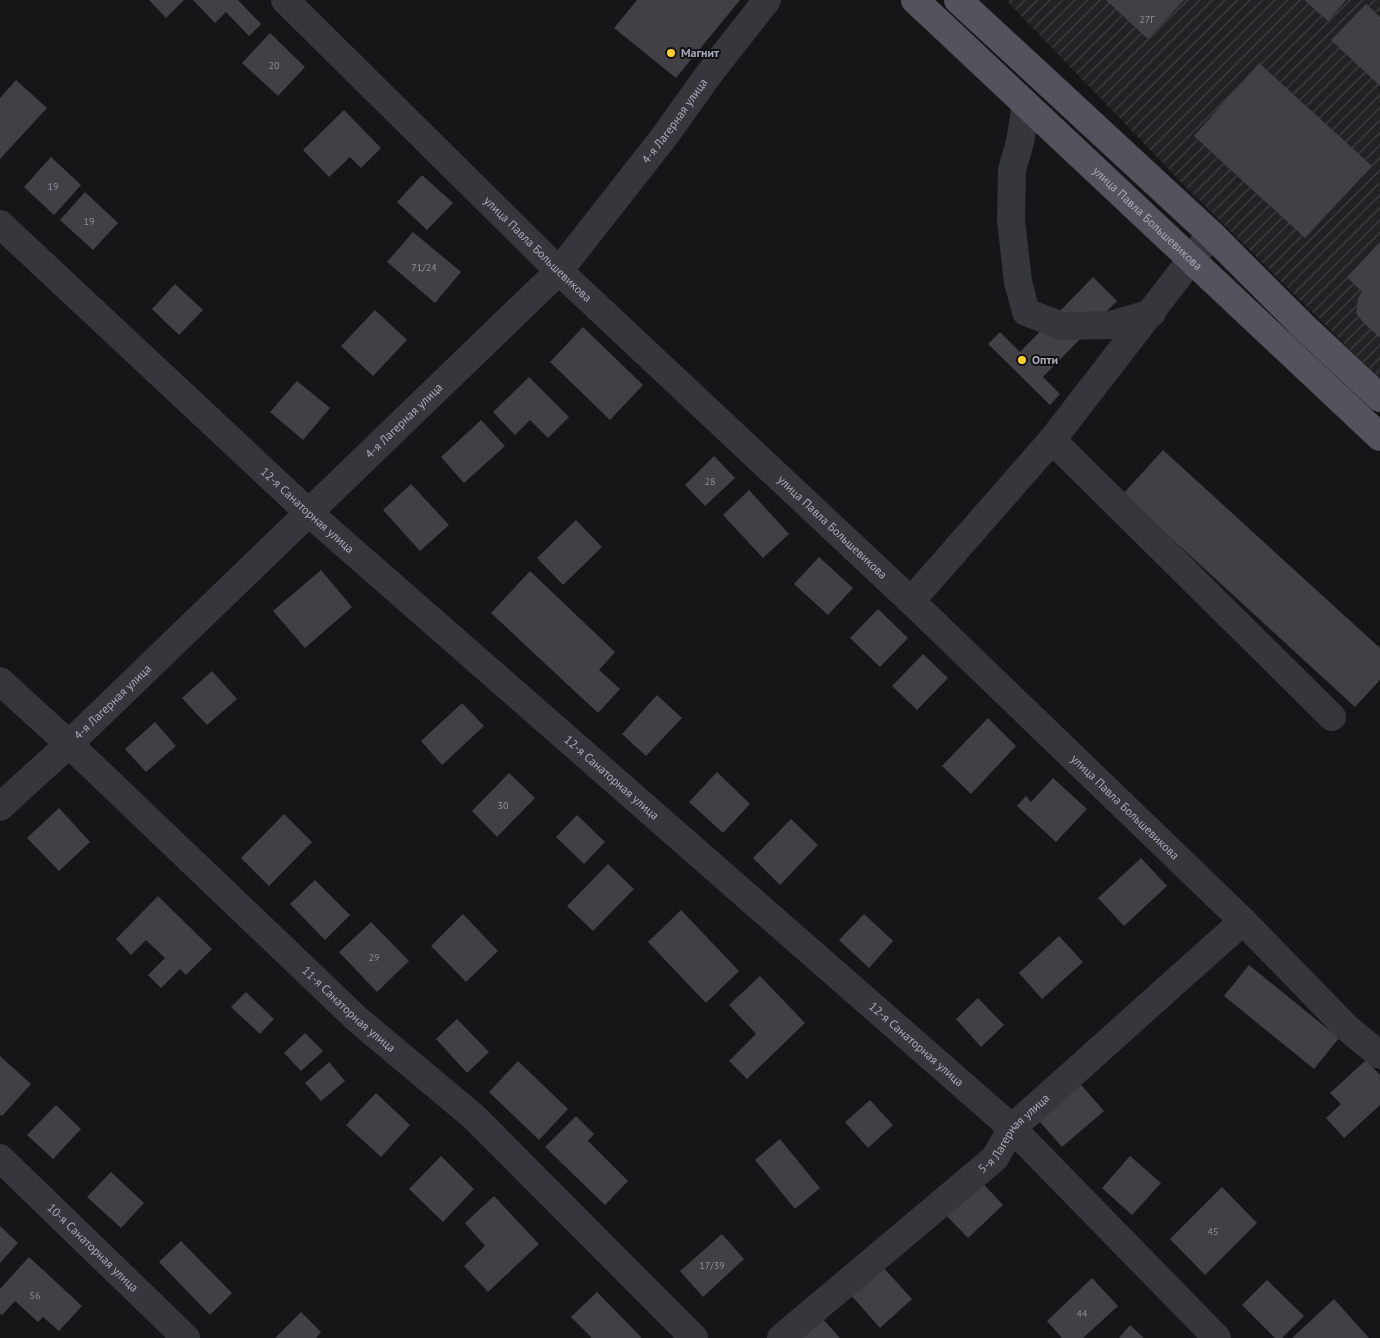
<svg xmlns="http://www.w3.org/2000/svg" width="1380" height="1338" viewBox="0 0 1380 1338" font-family="'PT Sans',sans-serif">
	<style>
		.industrial { fill: url(#industrial-furrows) }
		.building { fill: #404045 }
		.lines { fill: none; stroke-linecap: round; stroke-linejoin: round }
		.minor { stroke: #36373d; stroke-width: 28 }
		.major { stroke: #52535c; stroke-width: 28 }
		.poi-dot { fill: #ffd127; stroke: #111113; stroke-width: 2 }
		.labels { text-anchor: middle; stroke-width: 4; stroke-linejoin: round; paint-order: stroke }
		.number-label { font-size: 10px; fill: #8d909c }
		.poi-label { font-size: 12px; font-weight: bold; fill: #a7aab9; stroke: #111113; text-anchor: start }
		.street-label { font-size: 12px; fill: #a7aab9; stroke: #111113 }
	</style>
	<defs>
		<pattern id="industrial-furrows" width="10" height="10" patternUnits="userSpaceOnUse" patternTransform="scale(1.25)"><rect width="10" height="10" fill="#222225"/><path d="M-1 1l2-2M0 10L10 0M9 11l2-2" fill="none" stroke="#3f3f43"/></pattern>
	</defs>
	<rect width="100%" height="100%" fill="#161618"/>
	<path class="industrial" d="M1006,0H1380V379L1187,188Z"/>
	<g class="building">
		<path d="M149,0H184L166,18Z"/>
		<path d="M193,0H238L261,24L249,36L226,12L215,23Z"/>
		<path d="M637,0H740L676,78L614,28Z"/>
		<path d="M1106,0H1184L1148,39Z"/>
		<path d="M1304,0H1346L1328,21Z"/>
		<path d="M1366,4L1380,17V86L1331,40Z"/>
		<path d="M270,33L305,67L278,96L242,63Z"/>
		<path d="M1259,63L1372,166L1305,238L1194,136Z"/>
		<path d="M16,80L47,108L0,159V98Z"/>
		<path d="M344,110L381,148L361,168L350,157L329,177L303,150Z"/>
		<path d="M51,157L81,185L54,215L24,187Z"/>
		<path d="M422,175L453,203L427,230L397,202Z"/>
		<path d="M85,192L118,223L93,250L60,220Z"/>
		<path d="M413,232L461,272L435,303L387,262Z"/>
		<path d="M1380,242V338L1363,322L1356,313L1358,298L1362,292L1347,277Z"/>
		<path d="M1093,277L1117,301L1043,377L1060,394L1050,405L988,344L1000,332L1020,352Z"/>
		<path d="M175,284L203,310L179,335L152,309Z"/>
		<path d="M375,310L407,340L373,376L341,346Z"/>
		<path d="M583,327L643,385L610,420L550,362Z"/>
		<path d="M529,377L569,417L548,438L530,420L515,435L493,412Z"/>
		<path d="M297,381L330,408L303,440L270,412Z"/>
		<path d="M481,420L505,446L464,483L441,457Z"/>
		<path d="M1163,450L1380,648V680L1355,707L1123,494Z"/>
		<path d="M714,456L735,478L705,506L685,485Z"/>
		<path d="M411,484L449,525L420,551L383,510Z"/>
		<path d="M749,490L789,534L763,558L723,515Z"/>
		<path d="M576,520L602,547L563,585L537,558Z"/>
		<path d="M819,557L853,588L828,615L794,584Z"/>
		<path d="M321,570L352,607L305,648L273,611Z"/>
		<path d="M530,571L615,652L599,670L620,689L598,713L491,613Z"/>
		<path d="M878,609L908,638L880,667L850,638Z"/>
		<path d="M923,654L948,678L917,710L892,686Z"/>
		<path d="M212,671L237,699L207,725L182,698Z"/>
		<path d="M657,695L682,718L646,756L622,734Z"/>
		<path d="M462,703L484,726L442,765L421,741Z"/>
		<path d="M988,718L1016,746L971,794L942,766Z"/>
		<path d="M155,722L176,746L146,772L125,749Z"/>
		<path d="M717,772L750,804L723,833L689,802Z"/>
		<path d="M509,773L535,798L497,837L472,811Z"/>
		<path d="M1053,778L1087,809L1056,842L1017,806L1026,796L1031,802Z"/>
		<path d="M59,808L90,842L59,871L27,838Z"/>
		<path d="M284,814L312,842L269,886L241,858Z"/>
		<path d="M577,815L605,842L584,864L556,837Z"/>
		<path d="M791,819L818,845L780,885L753,858Z"/>
		<path d="M1141,858L1167,886L1124,926L1098,898Z"/>
		<path d="M608,864L634,889L593,931L567,906Z"/>
		<path d="M315,880L350,915L325,940L290,904Z"/>
		<path d="M158,896L212,949L186,975L180,969L161,988L148,975L165,958L146,940L131,955L116,939Z"/>
		<path d="M681,910L739,971L706,1003L648,942Z"/>
		<path d="M463,914L498,951L466,982L431,946Z"/>
		<path d="M864,914L893,941L869,968L839,940Z"/>
		<path d="M371,922L409,961L377,992L339,952Z"/>
		<path d="M1059,936L1083,962L1042,999L1019,973Z"/>
		<path d="M1249,965L1339,1038L1314,1069L1224,996Z"/>
		<path d="M760,976L805,1023L747,1079L729,1061L756,1034L729,1005Z"/>
		<path d="M246,992L274,1019L260,1034L231,1007Z"/>
		<path d="M978,998L1004,1025L981,1047L956,1019Z"/>
		<path d="M457,1019L489,1052L467,1073L436,1039Z"/>
		<path d="M305,1033L323,1051L301,1071L284,1053Z"/>
		<path d="M0,1056L31,1084L2,1116L0,1115Z"/>
		<path d="M1366,1060L1380,1075V1105L1344,1138L1326,1118L1341,1104L1330,1093Z"/>
		<path d="M518,1061L568,1109L539,1140L489,1092Z"/>
		<path d="M329,1062L345,1081L321,1101L305,1083Z"/>
		<path d="M1075,1078L1104,1111L1062,1147L1034,1115Z"/>
		<path d="M376,1093L410,1125L381,1157L346,1125Z"/>
		<path d="M870,1100L893,1125L868,1148L845,1122Z"/>
		<path d="M56,1105L81,1129L53,1159L27,1135Z"/>
		<path d="M576,1116L594,1134L588,1141L628,1181L605,1205L545,1147Z"/>
		<path d="M780,1139L820,1188L795,1209L755,1160Z"/>
		<path d="M441,1156L474,1189L443,1222L409,1189Z"/>
		<path d="M1130,1156L1161,1183L1132,1215L1102,1188Z"/>
		<path d="M111,1172L144,1203L121,1228L87,1197Z"/>
		<path d="M976,1176L1003,1205L968,1238L941,1210Z"/>
		<path d="M1222,1187L1257,1223L1205,1275L1170,1239Z"/>
		<path d="M494,1196L539,1244L488,1292L464,1266L485,1246L465,1223Z"/>
		<path d="M0,1226L18,1243L0,1263Z"/>
		<path d="M722,1234L744,1259L703,1297L680,1271Z"/>
		<path d="M181,1241L232,1293L210,1315L159,1262Z"/>
		<path d="M29,1257L82,1306L59,1331L43,1317L38,1322L15,1301L2,1315L0,1314V1289Z"/>
		<path d="M881,1265L912,1299L880,1328L850,1294Z"/>
		<path d="M1092,1278L1118,1306L1083,1338H1062L1047,1321Z"/>
		<path d="M1267,1280L1304,1316L1282,1338H1275L1242,1305Z"/>
		<path d="M597,1292L642,1338H592L571,1317Z"/>
		<path d="M1334,1299L1369,1338H1292Z"/>
		<path d="M301,1312L321,1332L316,1338H275Z"/>
		<path d="M821,1317L840,1338H798Z"/>
		<path d="M1130,1325L1144,1338H1119Z"/>
	</g>
	<g class="lines">
		<g class="minor">
			<path id="s1" d="M285,0L559,271L911,601L1243,921L1347,1028L1380,1055"/>
			<path d="M1026,104L1020,142L1012,170L1011,220L1018,282L1026,312L1062,326L1111,325L1152,313"/>
			<path id="s2" d="M0,224L309,513L1012,1128L1217,1338"/>
			<path d="M1211,234L1052,440L1332,717"/>
			<path d="M911,601L1052,440"/>
			<path id="s3" d="M0,681L69,744L358,1020L474,1117L694,1338"/>
			<path id="s4" d="M0,807L69,744L559,271L664,137L709,74L767,0"/>
			<path id="s5" d="M0,1158L186,1338"/>
			<path id="s6" d="M781,1338L995,1158L1012,1128L1243,921"/>
		</g>
		<g class="major">
			<path id="s7" d="M915,0L1380,437"/>
			<path d="M958,0L1211,234L1303,326L1380,398"/>
		</g>
	</g>
	<g class="poi-dot">
		<circle cx="671" cy="53" r="5"/>
		<circle cx="1022" cy="360" r="5"/>
	</g>
	<g class="labels">
		<g class="number-label">
			<text x="1147" y="23">27Г</text>
			<text x="274" y="69">20</text>
			<text x="53" y="190">19</text>
			<text x="89" y="225">19</text>
			<text x="424" y="271">71/24</text>
			<text x="710" y="485">28</text>
			<text x="503" y="809">30</text>
			<text x="374" y="961">29</text>
			<text x="1213" y="1235">45</text>
			<text x="712" y="1269">17/39</text>
			<text x="35" y="1299">56</text>
			<text x="1082" y="1317">44</text>
		</g>
		<g class="poi-label">
			<text x="681" y="57">Магнит</text>
			<text x="1032" y="364">Опти</text>
		</g>
		<g class="street-label">
			<text dy="4" stroke="none"><textPath href="#s4" startOffset="964">4-я Лагерная улица</textPath></text>
			<text dy="4" stroke="none"><textPath href="#s7" startOffset="319">улица Павла Большевикова</textPath></text>
			<text dy="4" stroke="none"><textPath href="#s1" startOffset="355">улица Павла Большевикова</textPath></text>
			<text dy="4" stroke="none"><textPath href="#s4" startOffset="559">4-я Лагерная улица</textPath></text>
			<text dy="4" stroke="none"><textPath href="#s2" startOffset="420">12-я Санаторная улица</textPath></text>
			<text dy="4" stroke="none"><textPath href="#s1" startOffset="760">улица Павла Большевикова</textPath></text>
			<text dy="4" stroke="none"><textPath href="#s4" startOffset="154">4-я Лагерная улица</textPath></text>
			<text dy="4" stroke="none"><textPath href="#s2" startOffset="825">12-я Санаторная улица</textPath></text>
			<text dy="4" stroke="none"><textPath href="#s1" startOffset="1165">улица Павла Большевикова</textPath></text>
			<text dy="4" stroke="none"><textPath href="#s3" startOffset="479">11-я Санаторная улица</textPath></text>
			<text dy="4" stroke="none"><textPath href="#s2" startOffset="1230">12-я Санаторная улица</textPath></text>
			<text dy="4" stroke="none"><textPath href="#s6" startOffset="311">5-я Лагерная улица</textPath></text>
			<text dy="4" stroke="none"><textPath href="#s5" startOffset="129">10-я Санаторная улица</textPath></text>
		</g>
	</g>
</svg>
